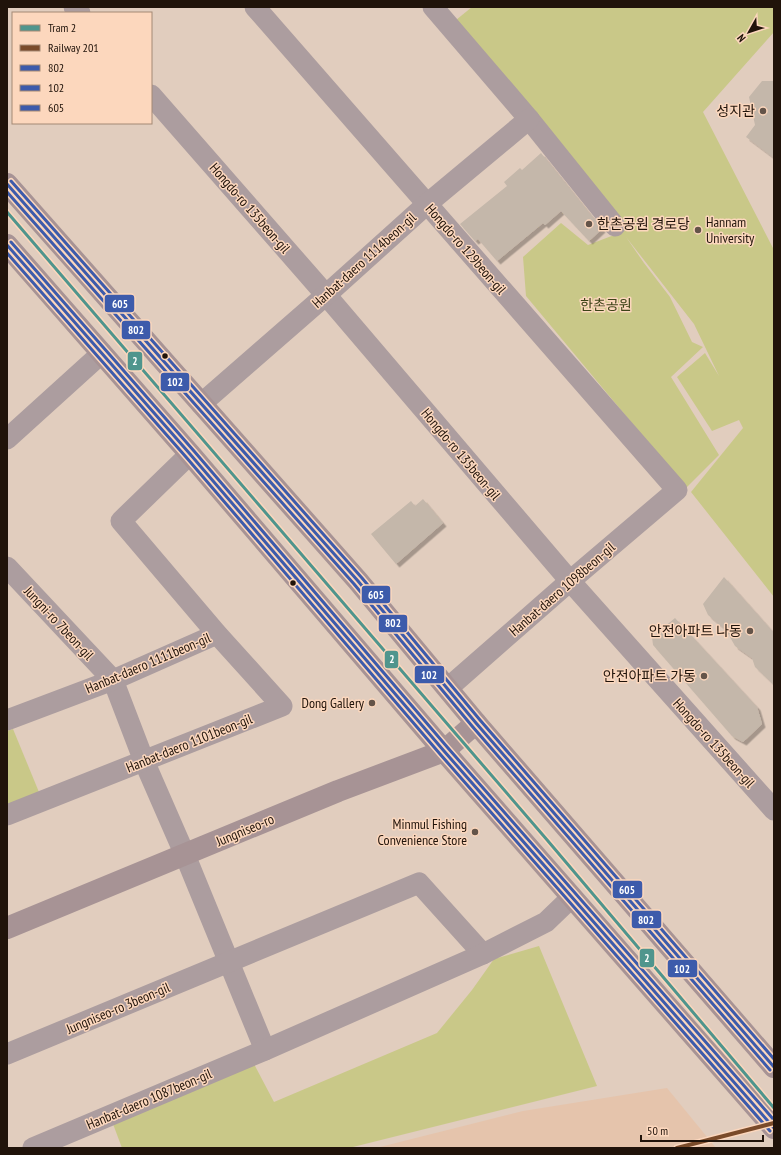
<svg xmlns="http://www.w3.org/2000/svg" width="781" height="1155" viewBox="0 0 781 1155" font-family="'PT Sans Narrow','Noto Sans KR',sans-serif">
	<style>
		.built { fill: #e5c4ac }
		.green { fill: #c9c888 }
		.building { fill: #c4b7aa; filter: url(#shadow) }
		.lines { fill: none; stroke-linecap: round; stroke-linejoin: round }
		.minor { stroke: #ac9d9f; stroke-width: 21 }
		.major { stroke: #a79395; stroke-width: 22 }
		.bus-1-casing { stroke: #fcd7bd; stroke-width: 6 }
		.bus-2-casing { stroke: #fcd7bd; stroke-width: 6 }
		.bus-3-casing { stroke: #fcd7bd; stroke-width: 6 }
		.bus-1 { stroke: #3d5bab; stroke-width: 3 }
		.bus-2 { stroke: #3d5bab; stroke-width: 3 }
		.bus-3 { stroke: #3d5bab; stroke-width: 3 }
		.rail-1-casing { stroke: #fcd7bd; stroke-width: 7 }
		.rail-1 { stroke: #7a4b2a; stroke-width: 4 }
		.tram-1-casing { stroke: #fcd7bd; stroke-width: 6 }
		.tram-1 { stroke: #4f958d; stroke-width: 3 }
		.poi-dot { fill: #645449; stroke: #fcd7bd; stroke-width: 1.5 }
		.bus-dot { fill: #20130a; stroke: #fcd7bd; stroke-width: 1.5 }
		.labels { text-anchor: middle; stroke-width: 3; stroke-linejoin: round; paint-order: stroke }
		.poi-label { font-size: 14px; fill: #20130a; stroke: #fcd7bd; text-anchor: end }
		.street-label { font-size: 14px; fill: #20130a; stroke: #fcd7bd }
		.park-label { font-size: 14px; fill: #3d4317; stroke: #fcd7bd }
		.line-badge { stroke: #fcd7bd; stroke-width: 1.5 }
		.badge-label { font-size: 11px; text-anchor: middle; font-weight: bold; fill: #fff }
	</style>
	<defs>
		<filter id="shadow"><feDropShadow dx="3.5" dy="3.5" stdDeviation="0" flood-color="#0004"/></filter>
	</defs>
	<rect width="100%" height="100%" fill="#e1cdbe"/>
	<path class="built" d="M667,1088L716,1148H376L523,1111Z"/>
	<g class="green">
		<path d="M472,7H774V32L703,112L774,250V597L691,492L743,428L739,420L712,431L677,377L705,353L719,376L694,324L626,237L644,263L670,297L692,342L703,347L671,377L719,455L686,488L526,296L523,257L561,223L588,245L622,232L456,20Z"/>
		<path d="M13,729L41,797L7,810V731Z"/>
		<path d="M539,946L597,1086L349,1148H122L113,1124L254,1064L274,1102L437,1033L472,990L494,959Z"/>
	</g>
	<g class="building">
		<path d="M762,81H774V158L746,137L755,125L749,97Z"/>
		<path d="M541,153L602,229L589,241L561,211L545,225L543,223L497,261L478,239L475,241L460,224L507,186L504,182L520,168L522,170Z"/>
		<path d="M423,499L443,523L396,564L371,534L411,501L415,506Z"/>
		<path d="M724,577L774,633V685L755,667L752,658L735,646L726,630L708,615L703,604Z"/>
		<path d="M675,618L757,707L762,724L743,742L732,736L653,645L652,637Z"/>
	</g>
	<g class="lines">
		<g class="minor">
			<path d="M74,7L80,13"/>
			<path d="M255,7L677,490L570,581L448,688"/>
			<path d="M433,7L529,119L615,226"/>
			<path d="M151,95L326,295L570,581L774,810"/>
			<path d="M201,404L326,295L427,204L529,119"/>
			<path d="M7,439L102,353"/>
			<path d="M7,567L113,680L144,761L185,855L265,1050"/>
			<path d="M7,720L113,680L217,634"/>
			<path d="M7,815L282,706L217,634L121,521L190,454"/>
			<path d="M7,1054L419,883L483,954"/>
			<path d="M33,1148L265,1050L483,954L546,922L572,897"/>
		</g>
		<g class="major">
			<path d="M7,184L358,581L476,723L774,1067"/>
			<path d="M7,245L190,454L444,751L774,1128"/>
			<path d="M7,928L338,791L444,751L476,723"/>
		</g>
		<g class="bus-1-casing">
			<g id="bus-1">
				<path d="M7,184L358,581L476,723L774,1067"/>
				<path d="M7,245L190,454L444,751L774,1128"/>
			</g>
		</g>
		<g class="bus-2-casing">
			<g id="bus-2">
				<path d="M7,192L354,584L472,726L770,1070"/>
				<path d="M7,253L186,457L440,754L770,1131"/>
			</g>
		</g>
		<g class="bus-3-casing">
			<g id="bus-3">
				<path d="M11,181L362,578L480,720L774,1059"/>
				<path d="M11,242L194,451L448,748L774,1120"/>
			</g>
		</g>
		<use href="#bus-1" class="bus-1"/>
		<use href="#bus-2" class="bus-2"/>
		<use href="#bus-3" class="bus-3"/>
		<g class="rail-1-casing">
			<path id="rail-1" d="M677,1148L774,1123"/>
		</g>
		<use href="#rail-1" class="rail-1"/>
		<g class="tram-1-casing">
			<path id="tram-1" d="M7,212L548,841L774,1108"/>
		</g>
		<use href="#tram-1" class="tram-1"/>
	</g>
	<g class="poi-dot">
		<circle cx="763" cy="111" r="4"/>
		<circle cx="589" cy="224" r="4"/>
		<circle cx="698" cy="230" r="4"/>
		<circle cx="750" cy="631" r="4"/>
		<circle cx="704" cy="676" r="4"/>
		<circle cx="372" cy="703" r="4"/>
		<circle cx="475" cy="832" r="4"/>
	</g>
	<g class="bus-dot">
		<circle cx="165" cy="356" r="3.5"/>
		<circle cx="293" cy="583" r="3.5"/>
	</g>
	<g class="labels">
		<g class="poi-label">
			<text x="755" y="116">성지관</text>
			<text x="706" y="227" text-anchor="start">Hannam<tspan x="706" dy="16">University</tspan></text>
			<text x="597" y="229" text-anchor="start">한촌공원 경로당</text>
			<text x="742" y="636">안전아파트 나동</text>
			<text x="696" y="681">안전아파트 가동</text>
			<text x="364" y="708">Dong Gallery</text>
			<text x="467" y="829">Minmul Fishing<tspan x="467" dy="16">Convenience Store</tspan></text>
		</g>
		<g class="street-label">
			<text transform="translate(250 208) rotate(49)" y="5">Hongdo-ro 135beon-gil</text>
			<text transform="translate(466 249) rotate(49)" y="5">Hongdo-ro 129beon-gil</text>
			<text transform="translate(364 260) rotate(-42)" y="5">Hanbat-daero 1114beon-gil</text>
			<text transform="translate(461 454) rotate(50)" y="5">Hongdo-ro 135beon-gil</text>
			<text transform="translate(562 589) rotate(-41)" y="5">Hanbat-daero 1098beon-gil</text>
			<text transform="translate(59 623) rotate(47)" y="5">Jungni-ro 7beon-gil</text>
			<text transform="translate(148 663) rotate(-23)" y="5">Hanbat-daero 1111beon-gil</text>
			<text transform="translate(189 743) rotate(-22)" y="5">Hanbat-daero 1101beon-gil</text>
			<text transform="translate(714 743) rotate(48)" y="5">Hongdo-ro 135beon-gil</text>
			<text transform="translate(245 830) rotate(-23)" y="5">Jungniseo-ro</text>
			<text transform="translate(118 1008) rotate(-23)" y="5">Jungniseo-ro 3beon-gil</text>
			<text transform="translate(149 1099) rotate(-23)" y="5">Hanbat-daero 1087beon-gil</text>
		</g>
		<g class="park-label">
			<text x="606" y="310">한촌공원</text>
		</g>
	</g>
	<g class="line-badge">
		<rect x="104" y="294" width="31" height="19" rx="4" fill="#3d5bab"/>
		<rect x="121" y="320" width="30" height="20" rx="4" fill="#3d5bab"/>
		<rect x="127" y="351" width="16" height="20" rx="4" fill="#4f958d"/>
		<rect x="160" y="372" width="30" height="20" rx="4" fill="#3d5bab"/>
		<rect x="361" y="585" width="30" height="19" rx="4" fill="#3d5bab"/>
		<rect x="378" y="614" width="30" height="19" rx="4" fill="#3d5bab"/>
		<rect x="384" y="650" width="15" height="19" rx="4" fill="#4f958d"/>
		<rect x="414" y="665" width="31" height="19" rx="4" fill="#3d5bab"/>
		<rect x="612" y="880" width="31" height="19" rx="4" fill="#3d5bab"/>
		<rect x="631" y="910" width="31" height="19" rx="4" fill="#3d5bab"/>
		<rect x="639" y="948" width="16" height="20" rx="4" fill="#4f958d"/>
		<rect x="667" y="959" width="31" height="19" rx="4" fill="#3d5bab"/>
	</g>
	<g class="badge-label">
		<text x="120" y="308">605</text>
		<text x="136" y="334">802</text>
		<text x="135" y="365">2</text>
		<text x="175" y="386">102</text>
		<text x="376" y="599">605</text>
		<text x="393" y="627">802</text>
		<text x="392" y="663">2</text>
		<text x="429" y="679">102</text>
		<text x="627" y="894">605</text>
		<text x="646" y="924">802</text>
		<text x="647" y="962">2</text>
		<text x="682" y="973">102</text>
	</g>
	<rect width="781" height="1155" fill="none" stroke="#20130a" stroke-width="16"/>
	<rect x="12" y="12" width="140" height="112" fill="#fcd7bd" stroke="#a48975"/>
	<rect x="20" y="25" width="20" height="6" fill="#4f958d" stroke="#a48975"/>
	<text x="48" y="32" font-size="12" fill="#20130a">Tram 2</text>
	<rect x="20" y="45" width="20" height="6" fill="#7a4b2a" stroke="#a48975"/>
	<text x="48" y="52" font-size="12" fill="#20130a">Railway 201</text>
	<rect x="20" y="65" width="20" height="6" fill="#3d5bab" stroke="#a48975"/>
	<text x="48" y="72" font-size="12" fill="#20130a">802</text>
	<rect x="20" y="85" width="20" height="6" fill="#3d5bab" stroke="#a48975"/>
	<text x="48" y="92" font-size="12" fill="#20130a">102</text>
	<rect x="20" y="105" width="20" height="6" fill="#3d5bab" stroke="#a48975"/>
	<text x="48" y="112" font-size="12" fill="#20130a">605</text>
	<g transform="translate(749 32) rotate(231)" stroke="#fcd7bd" stroke-width="3" paint-order="stroke">
	<path d="M0-3L7 15L0 10L-7 15Z" fill="#20130a"/>
	<text y="-6" font-size="11" font-weight="bold" text-anchor="middle" fill="#20130a">N</text>
	</g>
	<path d="M641 1135v6h122v-6" fill="none" stroke="#20130a" stroke-width="2"/>
	<text x="647" y="1135" font-size="12" fill="#20130a" stroke="#fcd7bd" stroke-width="3" paint-order="stroke">50 m</text>
</svg>
